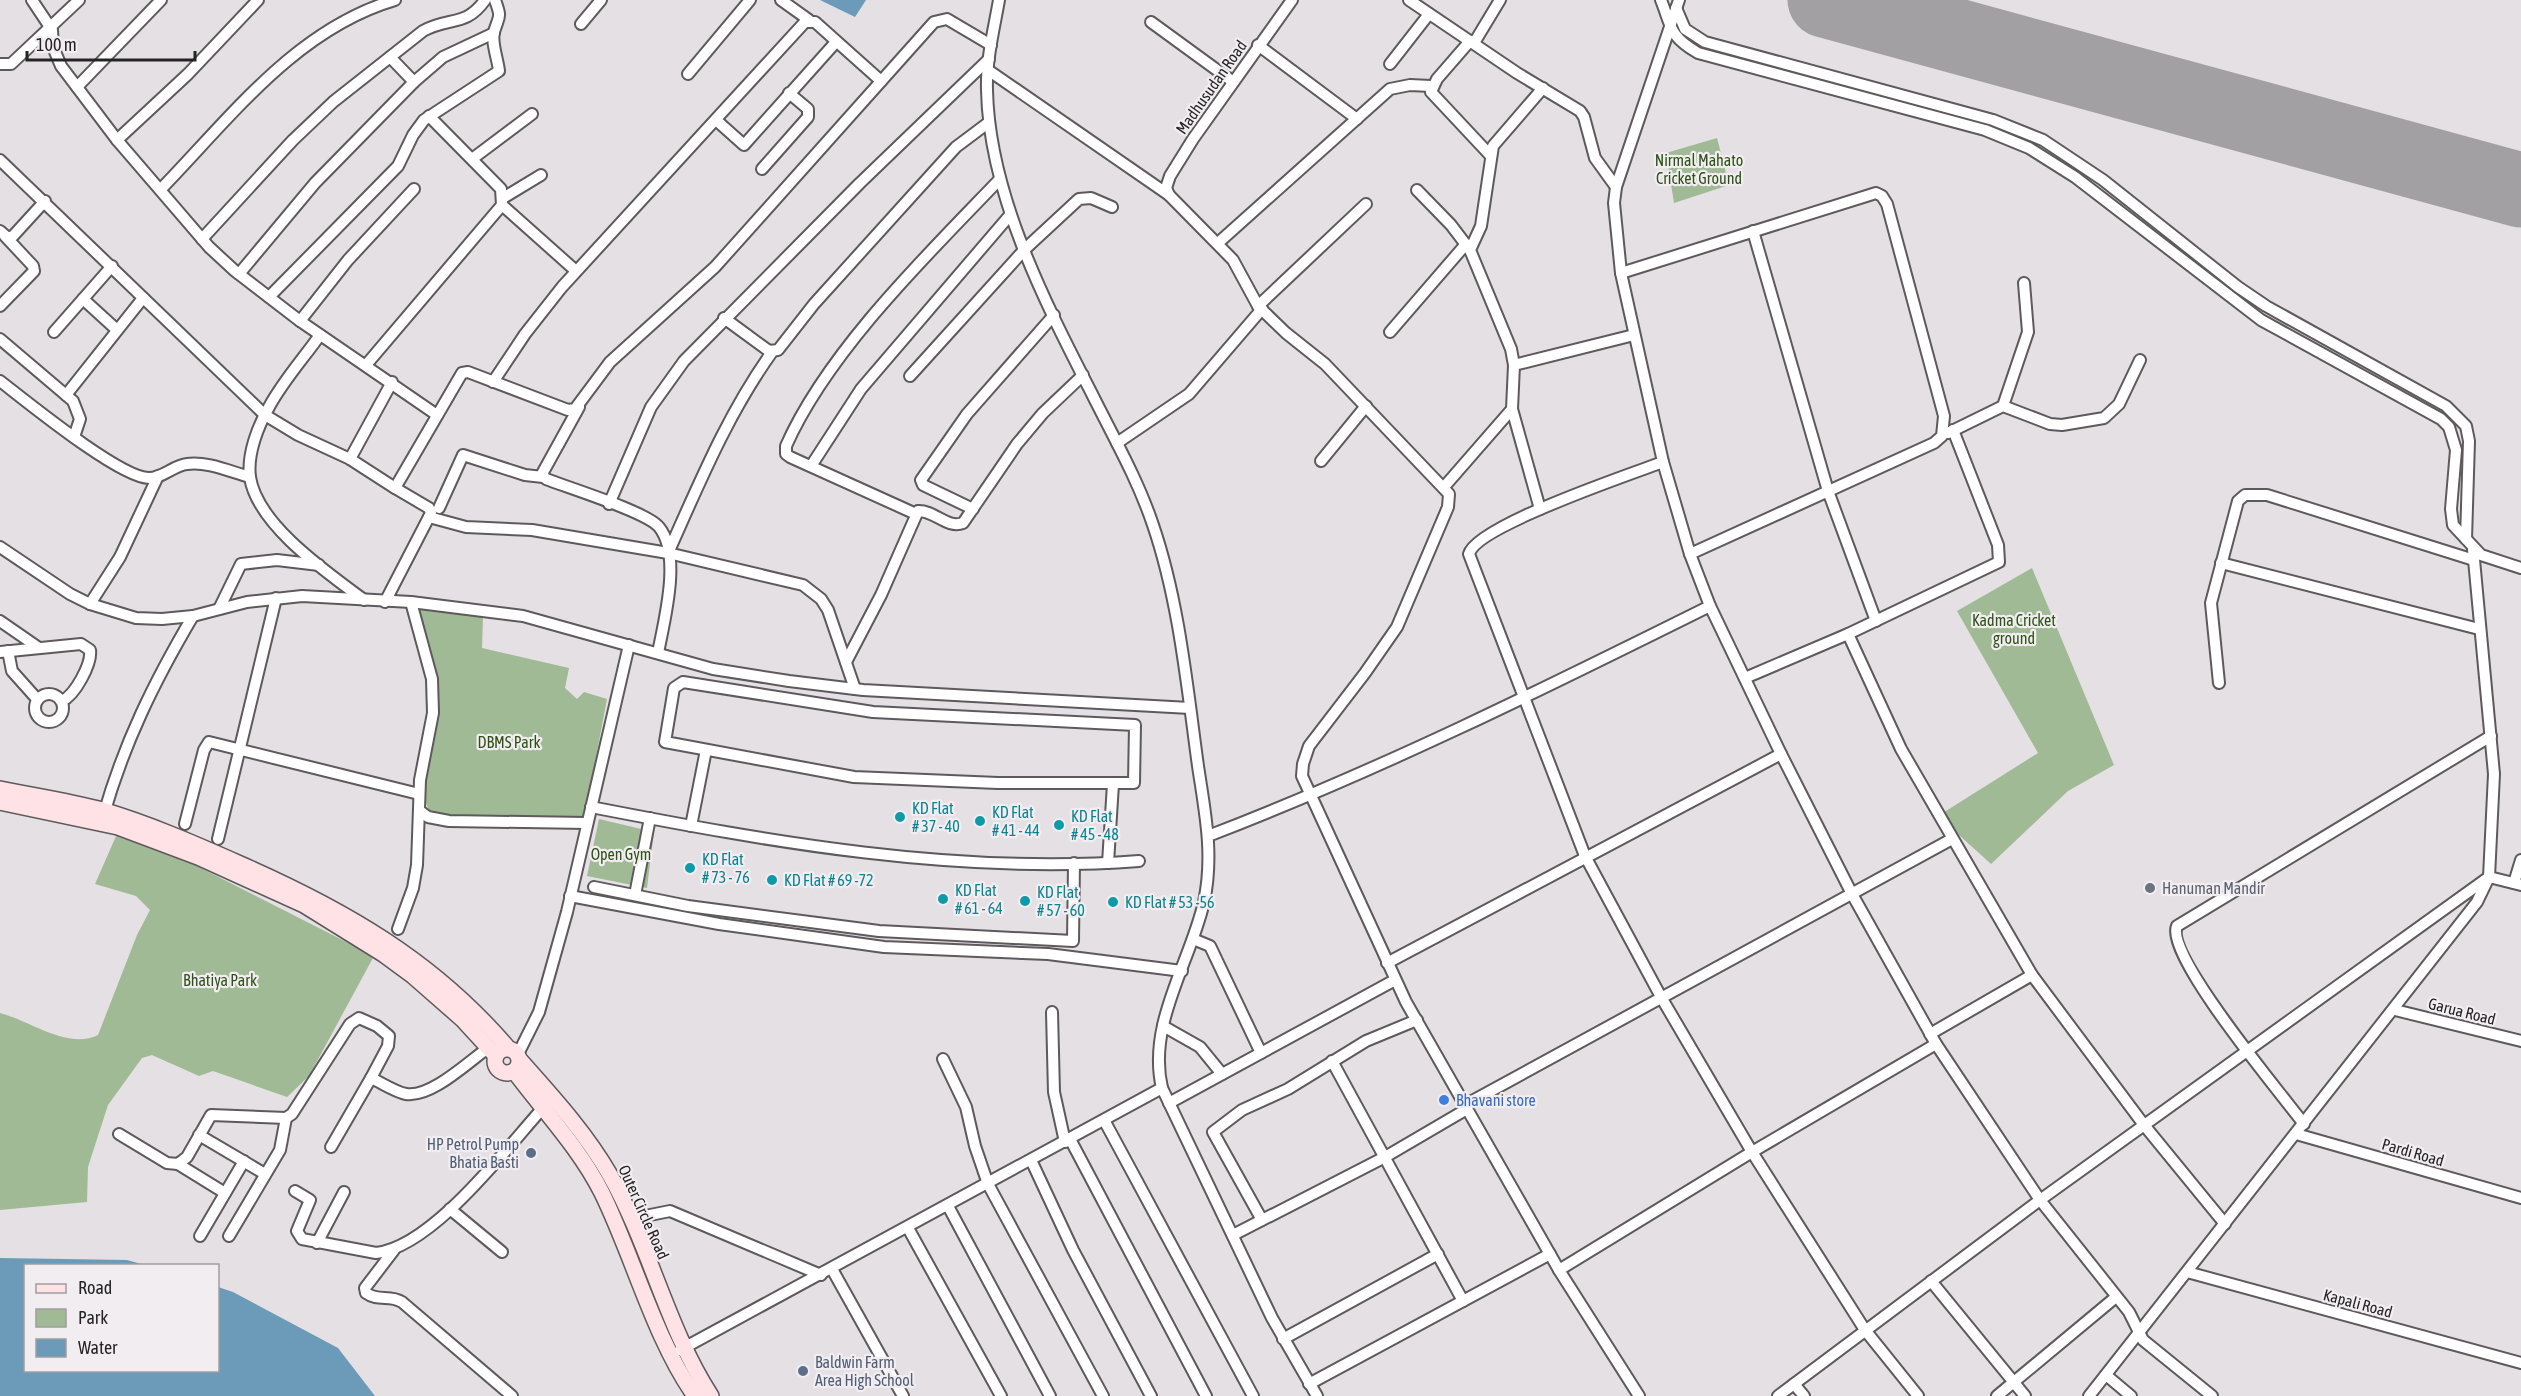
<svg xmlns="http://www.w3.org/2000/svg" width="2521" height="1396" viewBox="0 0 2521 1396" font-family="'Asap Condensed',sans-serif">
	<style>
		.green { fill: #a1ba96 }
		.water { fill: #6b9bb8 }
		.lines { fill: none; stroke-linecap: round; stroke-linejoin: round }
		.runway { stroke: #a2a0a2; stroke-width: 75 }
		.minor-casing { stroke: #5d595c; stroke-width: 14 }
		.secondary-casing { stroke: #5d595c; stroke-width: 18 }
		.minor { stroke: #fff; stroke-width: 10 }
		.secondary { stroke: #fee2e6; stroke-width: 15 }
		.culture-dot { fill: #0f9aa8; stroke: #f2edf1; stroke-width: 2 }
		.worship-dot { fill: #6b7280; stroke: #f2edf1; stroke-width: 2 }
		.shop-dot { fill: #3f7fe0; stroke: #f2edf1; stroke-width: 2 }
		.service-dot { fill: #5c6f8a; stroke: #f2edf1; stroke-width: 2 }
		.labels { text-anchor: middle; stroke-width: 4.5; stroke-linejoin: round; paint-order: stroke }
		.street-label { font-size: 16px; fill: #252425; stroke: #f2edf1 }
		.park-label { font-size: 16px; fill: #2d5217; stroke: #f2edf1 }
		.culture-label { font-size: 16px; fill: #0d838f; stroke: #f2edf1; text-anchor: start }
		.worship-label { font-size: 16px; fill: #5b616d; stroke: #f2edf1; text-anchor: start }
		.shop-label { font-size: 16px; fill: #366cbe; stroke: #f2edf1; text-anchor: start }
		.service-label { font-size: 16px; fill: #4e5e75; stroke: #f2edf1; text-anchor: end }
	</style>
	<rect width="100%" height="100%" fill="#e4e0e4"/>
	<g class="green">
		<path d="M1717,138L1729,185L1674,203L1666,153Z"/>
		<path d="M2032,568L2114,765L2068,791L1991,864L1938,816L2038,753L1957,611Z"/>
		<path d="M416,605L483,616L482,648L569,668L565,688L577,699L584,692L607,699L584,821L433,818C409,782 441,736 438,696C437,670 423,632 416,605Z"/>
		<path d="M599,819L654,832L647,888L587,876Z"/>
		<path d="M120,827L374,956L309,1076L287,1097L213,1071L199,1076L152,1055L142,1058L108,1105L88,1167L87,1202L0,1210V1013C31,1021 68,1050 98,1035L137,935L150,910L136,896L95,884Z"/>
	</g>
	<g class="water">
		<path d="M820,0H866L855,17Z"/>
		<path d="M0,1258L127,1260L145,1265L26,1266V1370H218V1287L233,1292L338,1348L375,1396H0Z"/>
	</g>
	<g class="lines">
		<path class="runway" d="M1825,0L2521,190"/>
		<g class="minor-casing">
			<g id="minor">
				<path d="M32,0L52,30L53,47L61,66L117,140"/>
				<path d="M258,0L188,74L117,140L209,247L235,271L300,321L437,415"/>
				<path d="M781,0L809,20"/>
				<path d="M999,0C994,29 986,60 987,90C989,195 1046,304 1093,396C1114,438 1138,480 1153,525C1179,601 1187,686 1198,766C1205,813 1214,854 1204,902C1190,963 1147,1024 1162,1088L1272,1318L1317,1396"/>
				<path d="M1409,0L1517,73L1580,111L1584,117L1595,158L1616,187"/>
				<path d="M1661,0C1672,28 1669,36 1698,53L1985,130L2029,148L2075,177L2261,320L2441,419L2449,427L2456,450L2451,509L2453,525L2481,555L2521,568"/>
				<path d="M1679,0L1616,187L1614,203L1621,273L1663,462L1690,554L1710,606L1781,754L1852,894L1936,1044L2040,1200L2129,1312L2143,1340L2212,1396"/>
				<path d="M1676,8L1685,29L1705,42L1993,120L2043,140L2103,180L2238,287L2266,306L2446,406L2466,426L2469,441L2466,539"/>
				<path d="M1151,22L1232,81"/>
				<path d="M581,24L601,0"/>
				<path d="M1470,41L1437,79L1431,92L1490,155"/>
				<path d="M1474,43L1500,0"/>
				<path d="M1258,45L1357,119"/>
				<path d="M390,57L414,82"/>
				<path d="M0,64H11L79,0"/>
				<path d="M1390,64L1429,14"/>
				<path d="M988,70L1169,195L1233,260L1258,306L1286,333L1325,364L1449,494L1448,507L1397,627L1365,673L1309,746L1303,764L1302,776L1406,1002L1559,1270L1639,1396"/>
				<path d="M688,74L750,0"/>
				<path d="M77,87L161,0"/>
				<path d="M716,120L744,145L836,42"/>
				<path d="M472,159L532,114"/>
				<path d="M0,160L265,415L298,435L350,459L395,488"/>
				<path d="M762,169L808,117V109L789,93"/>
				<path d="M161,189C230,118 296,29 395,0"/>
				<path d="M1417,190L1451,225L1470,250"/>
				<path d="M1169,195L1166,188L1170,176L1193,139L1292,0"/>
				<path d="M503,198L541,175"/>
				<path d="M502,205L576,271"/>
				<path d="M0,231L8,238L13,236L45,201"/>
				<path d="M1753,231L1828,491L1876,621"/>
				<path d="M202,239L293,140L333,102L423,31C449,16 465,28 485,0"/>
				<path d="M1218,243L1390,89L1410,85L1431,86"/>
				<path d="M1621,273L1876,193L1882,196L1887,204L1944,416L1942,436L1934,443L1690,554"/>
				<path d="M239,274L315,183L414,82L443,57L494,33"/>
				<path d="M269,297L398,166L413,135L424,120L499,71C498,60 491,42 494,32C499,15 502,19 495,0"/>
				<path d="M83,299L117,330"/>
				<path d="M0,306L34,271L33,266L5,236"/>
				<path d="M1258,306L1366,204"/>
				<path d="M724,318L769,351L778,350L814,304L956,147L988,123"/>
				<path d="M300,321L348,260L414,189"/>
				<path d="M54,332L112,266"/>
				<path d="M1390,332L1466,244"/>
				<path d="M320,335C303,359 283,381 269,407C258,426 247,454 250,477C257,525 328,573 364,600"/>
				<path d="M0,339L73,401L80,419L74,437"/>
				<path d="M366,365L502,205L501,189L429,116"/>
				<path d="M1514,365L1634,335"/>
				<path d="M910,376L1025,249L1079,199L1091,198L1112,207"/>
				<path d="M0,381C26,401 120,478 149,478C163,478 174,465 187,464C207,461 231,472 250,477"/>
				<path d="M493,382L525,334L562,287L805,22H815L881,81"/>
				<path d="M66,395L143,298"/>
				<path d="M2003,406L2028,332L2024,283"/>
				<path d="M579,407L542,474L546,479C569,488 647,512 659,527C682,555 664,621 658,653"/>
				<path d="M1948,433L2003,406L2050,424L2062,425L2104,418L2119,404L2140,360"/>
				<path d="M1117,443L1189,394L1262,309"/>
				<path d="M350,459L392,382"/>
				<path d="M1321,461L1366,406"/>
				<path d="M1663,462C1631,474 1476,526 1469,554L1585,856L1661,997L1752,1152L1865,1330L1918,1396"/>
				<path d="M811,466L861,389L1010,215"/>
				<path d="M1444,487L1512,409"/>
				<path d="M609,504L651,407L684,361L860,183L989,59"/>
				<path d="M439,508L463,455L525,475L543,477"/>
				<path d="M973,509L923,485L921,480L967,414L1054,315"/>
				<path d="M1540,509L1512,409L1514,365L1511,349L1470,250L1481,226L1493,146L1543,88"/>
				<path d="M916,514L790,457L786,454V446C828,351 928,254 1000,179"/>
				<path d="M429,517L466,527L532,530L668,553L803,585L821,599L828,610L855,689"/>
				<path d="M0,547L70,594L90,604L136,618L162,619L193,616L247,602L302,596L411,602L523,616L713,669L789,681L863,690L1190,708"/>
				<path d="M668,553C699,484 727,415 772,352"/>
				<path d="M2221,563L2479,629"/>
				<path d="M385,602L431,513L429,508L395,488L462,373L468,372L568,410L575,409L610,362L715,267L934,22L947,19L991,45"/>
				<path d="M90,604L120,557L158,476"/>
				<path d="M219,609L241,564L277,560L319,565"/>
				<path d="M0,621L39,648"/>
				<path d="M1848,634L1901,749L2032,975L2144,1125L2225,1224"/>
				<path d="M8,651L12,671L37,699"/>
				<path d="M0,652L81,644L90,650C92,664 75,695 62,701"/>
				<path d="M846,662L881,595L918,511C934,510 947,529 963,523L1017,444L1043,413L1083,375"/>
				<path d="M1745,678L1848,634L1999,562L1998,545L1953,430"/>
				<path d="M683,682L873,712L1135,725L1134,783H998L854,777L665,742L674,688Z"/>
				<path d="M2219,683L2211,603L2238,501L2245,495H2267L2474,560"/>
				<circle cx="49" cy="708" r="14"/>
				<path d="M591,807C771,842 955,875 1139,861"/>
				<path d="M420,811L428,817L449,821L587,823"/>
				<path d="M103,817C124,743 154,682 193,616"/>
				<path d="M185,824L204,750L209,742L419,794"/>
				<path d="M691,826L706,750"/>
				<path d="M1208,836C1380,770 1545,688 1710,606"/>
				<path d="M218,839L276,598"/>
				<path d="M1108,863L1113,784"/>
				<path d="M2514,883L2521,860"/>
				<path d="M594,887L688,906L879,931L1073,941L1074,863"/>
				<path d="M635,895L650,818"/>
				<path d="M570,896L719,924L884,947L1048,954L1182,971"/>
				<path d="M398,929L413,888L417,865L420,780L433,713L432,679L411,602"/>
				<path d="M1193,939L1210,946L1261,1053"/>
				<path d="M1387,963L1781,754"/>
				<path d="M2395,1010L2521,1041"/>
				<path d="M1052,1012L1054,1092L1065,1142"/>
				<path d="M1163,1026L1200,1047L1222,1074"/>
				<path d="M1930,1034L2032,975"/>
				<path d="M518,1054L539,1012L567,912L629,645"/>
				<path d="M943,1059L966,1107L975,1146L988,1184L1103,1396"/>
				<path d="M1332,1061L1463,1301"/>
				<path d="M1169,1103L1395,980"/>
				<path d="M1465,1105L1952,839"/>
				<path d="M1104,1120L1253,1396"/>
				<path d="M2304,1124C2282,1095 2164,954 2177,926L2491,736"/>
				<path d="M119,1134L167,1163L178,1164L187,1157L211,1115L286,1118L292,1114L350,1024L359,1018L377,1026L389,1036L388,1046L371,1078C382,1083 395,1092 406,1094C431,1098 468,1062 488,1048"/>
				<path d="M2296,1134L2521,1198"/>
				<path d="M199,1135L265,1174"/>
				<path d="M1070,1139L1206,1396"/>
				<path d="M331,1147L371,1078"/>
				<path d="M1031,1160L1073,1250L1151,1396"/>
				<path d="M178,1164L225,1193"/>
				<path d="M295,1191L310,1200L297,1231L302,1239L376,1253C432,1247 505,1150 542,1109"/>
				<path d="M948,1206L1050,1396"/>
				<path d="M450,1209L502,1252"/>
				<path d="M630,1219L670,1211L821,1275"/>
				<path d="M1262,1220L1213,1132L1242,1110L1288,1089L1366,1041L1417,1020"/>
				<path d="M908,1228L1001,1396"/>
				<path d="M1233,1235L1385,1157L1467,1109"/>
				<path d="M200,1236L244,1161"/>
				<path d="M229,1236L280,1150L286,1118"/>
				<path d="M317,1243L344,1192"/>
				<path d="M394,1250L365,1288L366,1293C378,1302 390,1294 402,1302L512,1396"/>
				<path d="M832,1269L903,1396"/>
				<path d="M1559,1270L1752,1152L1936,1044"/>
				<path d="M2187,1272L2521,1363"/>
				<path d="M1931,1281L2025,1396"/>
				<path d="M1283,1339L1438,1254"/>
				<path d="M680,1350L1162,1088"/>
				<path d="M2106,1375L2131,1396"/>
				<path d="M1309,1384L1550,1254"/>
				<path d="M1794,1384L1804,1396"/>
				<path d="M1778,1396L2040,1200L2489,877L2521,885"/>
				<path d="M1997,1396L2116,1297"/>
				<path d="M2089,1396L2477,902L2489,877L2494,774L2473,549"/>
			</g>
		</g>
		<g class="secondary-casing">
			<g id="secondary">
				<path d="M0,789C34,796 69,801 102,810C149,824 193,843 238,863C343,909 433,960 508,1048"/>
				<path d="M0,802L118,827L198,857L304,905L383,954L413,976L462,1019L496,1056"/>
				<circle cx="507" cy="1061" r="12"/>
				<path d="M520,1060C552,1096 586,1133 610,1175C650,1246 667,1328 711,1396"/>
				<path d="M514,1071C544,1111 580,1149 602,1193C633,1256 655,1340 695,1396"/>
			</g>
		</g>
		<use href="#minor" class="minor"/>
		<use href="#secondary" class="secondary"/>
	</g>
	<g class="culture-dot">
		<circle cx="900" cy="817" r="6"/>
		<circle cx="980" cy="821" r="6"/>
		<circle cx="1059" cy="825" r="6"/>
		<circle cx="690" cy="868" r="6"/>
		<circle cx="772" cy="880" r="6"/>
		<circle cx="943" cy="899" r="6"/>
		<circle cx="1025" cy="901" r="6"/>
		<circle cx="1113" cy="902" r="6"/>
	</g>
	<circle class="worship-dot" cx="2150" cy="888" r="6"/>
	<circle class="shop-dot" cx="1444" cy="1100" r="6"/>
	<g class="service-dot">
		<circle cx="531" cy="1153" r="6"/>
		<circle cx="803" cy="1371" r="6"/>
	</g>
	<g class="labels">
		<g class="street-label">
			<text transform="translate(1211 87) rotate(-55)" y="6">Madhusudan Road</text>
			<text transform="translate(2462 1011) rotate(14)" y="6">Garua Road</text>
			<text transform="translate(2413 1152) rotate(16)" y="6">Pardi Road</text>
			<text transform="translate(644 1212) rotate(66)" y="6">Outer Circle Road</text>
			<text transform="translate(2358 1303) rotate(15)" y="6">Kapali Road</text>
		</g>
		<g class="park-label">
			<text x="1699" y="166">Nirmal Mahato<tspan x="1699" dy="18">Cricket Ground</tspan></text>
			<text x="2014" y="626">Kadma Cricket<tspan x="2014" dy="18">ground</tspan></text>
			<text x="509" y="748">DBMS Park</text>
			<text x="621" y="860">Open Gym</text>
			<text x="220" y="986">Bhatiya Park</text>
		</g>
		<g class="culture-label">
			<text x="912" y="814">KD Flat<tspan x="912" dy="18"># 37 - 40</tspan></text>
			<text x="992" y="818">KD Flat<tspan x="992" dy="18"># 41 - 44</tspan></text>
			<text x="1071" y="822">KD Flat<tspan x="1071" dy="18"># 45 - 48</tspan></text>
			<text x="702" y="865">KD Flat<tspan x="702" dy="18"># 73 - 76</tspan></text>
			<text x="784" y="886">KD Flat # 69 -72</text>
			<text x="955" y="896">KD Flat<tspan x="955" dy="18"># 61 - 64</tspan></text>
			<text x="1037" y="898">KD Flat<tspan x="1037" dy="18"># 57 - 60</tspan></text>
			<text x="1125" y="908">KD Flat # 53 -56</text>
		</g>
		<g class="worship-label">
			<text x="2162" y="894">Hanuman Mandir</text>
		</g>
		<g class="shop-label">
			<text x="1456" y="1106">Bhavani store</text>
		</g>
		<g class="service-label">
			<text x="519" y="1150">HP Petrol Pump<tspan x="519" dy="18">Bhatia Basti</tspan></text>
			<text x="815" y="1368" text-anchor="start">Baldwin Farm<tspan x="815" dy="18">Area High School</tspan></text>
		</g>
	</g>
	<rect x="24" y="1264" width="195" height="108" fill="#f2edf1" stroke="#a09d9f" stroke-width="1.5"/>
	<rect x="36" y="1284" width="30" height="9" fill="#fee2e6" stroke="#a09d9f" stroke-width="1.5"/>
	<text x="78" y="1294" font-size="18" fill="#252425">Road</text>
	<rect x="36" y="1309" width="30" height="18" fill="#a1ba96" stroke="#a09d9f" stroke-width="1.5"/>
	<text x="78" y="1324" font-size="18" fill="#252425">Park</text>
	<rect x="36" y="1339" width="30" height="18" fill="#6b9bb8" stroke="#a09d9f" stroke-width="1.5"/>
	<text x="78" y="1354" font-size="18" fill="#252425">Water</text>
	<path d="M27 51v9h168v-9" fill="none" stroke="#252425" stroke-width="3"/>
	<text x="36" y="51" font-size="18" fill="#252425" stroke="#f2edf1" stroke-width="4.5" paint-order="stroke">100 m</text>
</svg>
